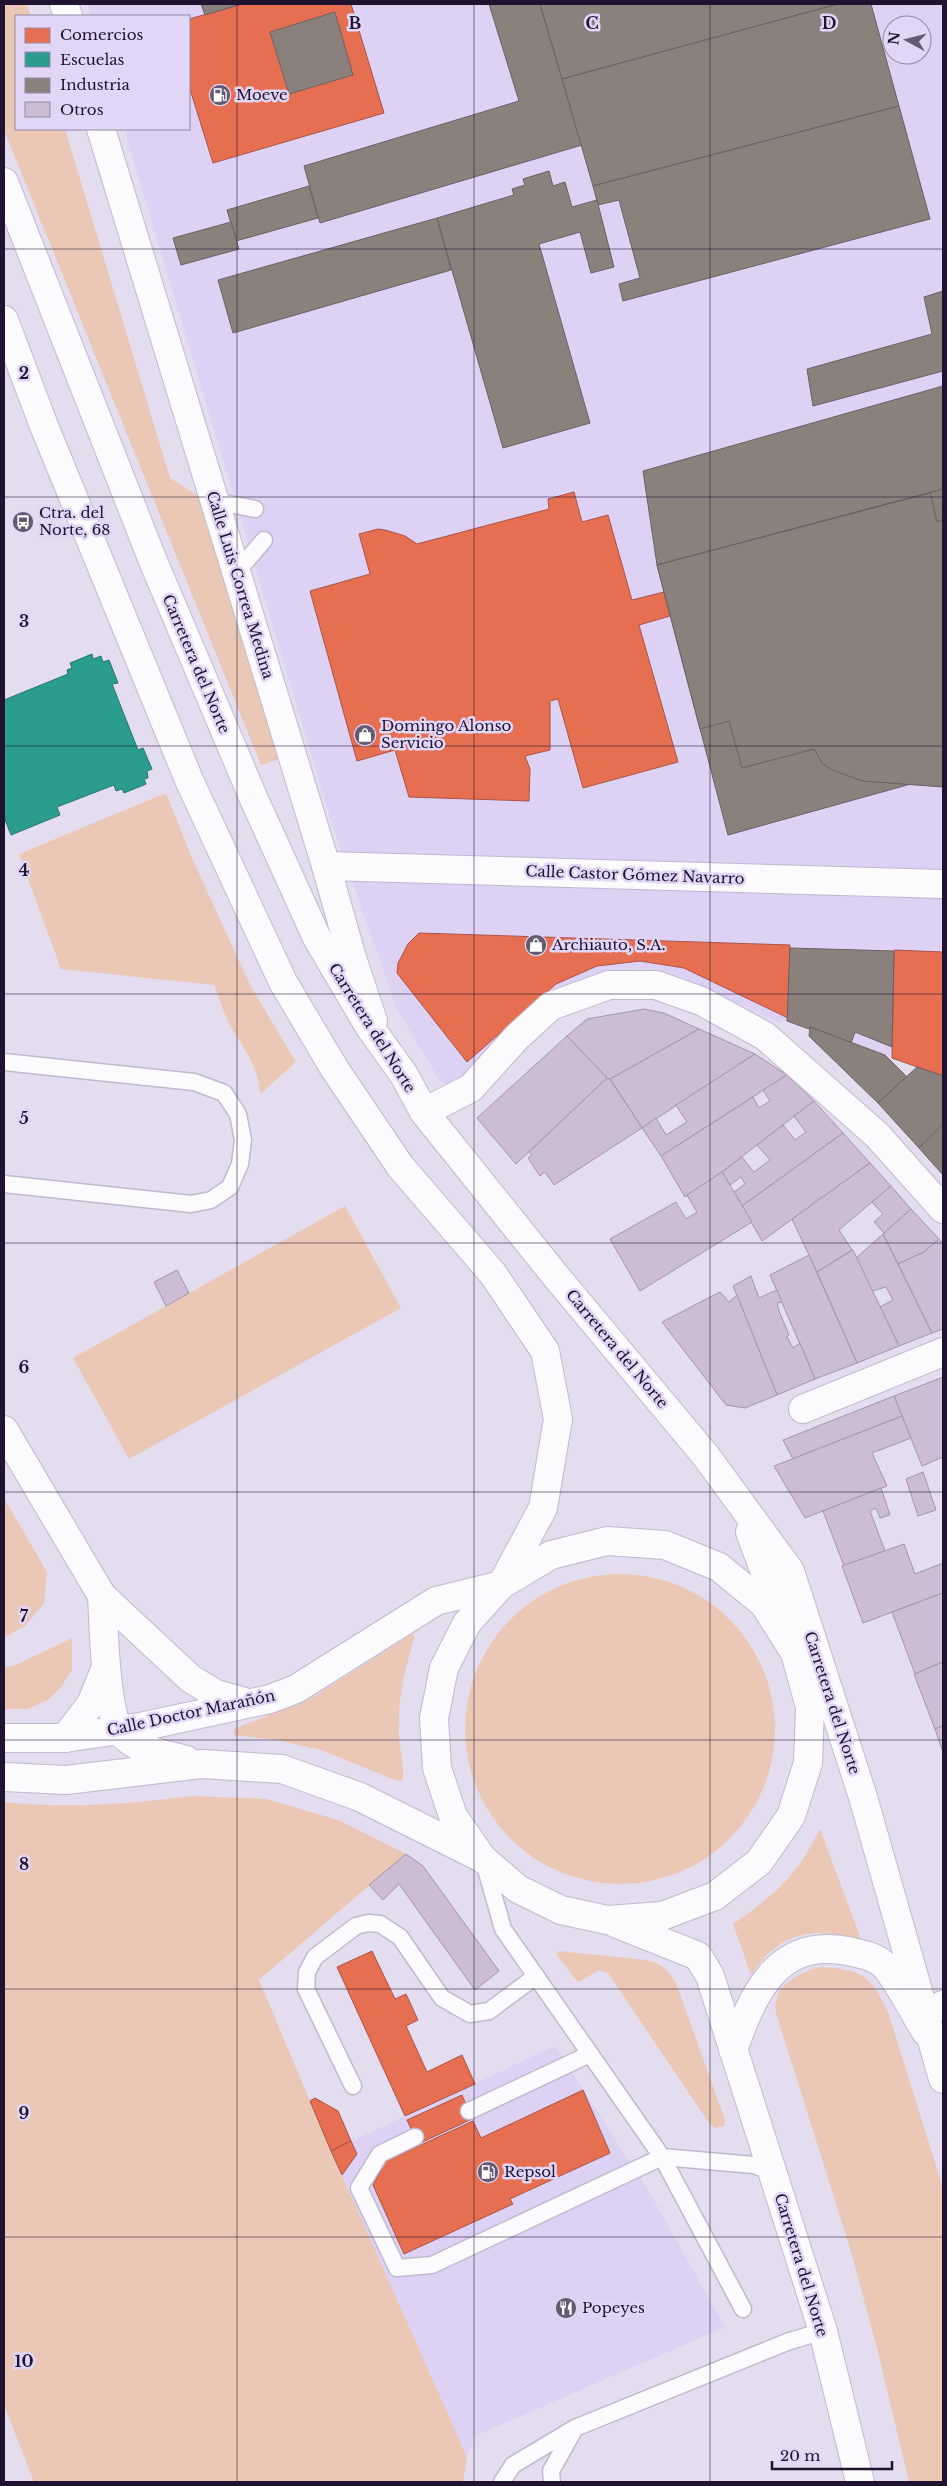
<svg xmlns="http://www.w3.org/2000/svg" width="947" height="2486" viewBox="0 0 947 2486" font-family="'Libre Baskerville',serif">
	<style>
		.built { fill: #ddd1f4; fill-rule: evenodd }
		.green { fill: #ebc8b5 }
		.shops { fill: #e76f51; stroke: #ab5347 }
		.schools { fill: #2a9d8f; stroke: #277472 }
		.industry { fill: #8a817c; stroke: #6a6065 }
		.building { fill: #ccbdd4; stroke: #a296aa }
		.lines { fill: none; stroke-linecap: round; stroke-linejoin: round }
		.lane-casing { stroke: #c1b9cf; stroke-width: 19 }
		.street-casing { stroke: #c1b9cf; stroke-width: 30 }
		.secondary-casing { stroke: #c1b9cf; stroke-width: 30 }
		.lane { stroke: #fbfafd; stroke-width: 16 }
		.street { stroke: #fbfafd; stroke-width: 28 }
		.secondary { stroke: #fbfafd; stroke-width: 28 }
		.grid { fill: none; stroke: #1f132f; stroke-width: 1; stroke-opacity: 0.55 }
		.labels { text-anchor: middle; stroke-width: 5; stroke-linejoin: round; paint-order: stroke }
		.poi-label { font-size: 15px; fill: #1f132f; stroke: #e1d6f6; text-anchor: start }
		.street-label { font-size: 15px; fill: #1f132f; stroke: #e1d6f6 }
		.grid-label { font-size: 16px; text-anchor: middle; font-weight: bold; fill: #1f132f; stroke: #e1d6f6; stroke-width: 5; stroke-linejoin: round; paint-order: stroke }
	</style>
	<rect width="100%" height="100%" fill="#e3ddef"/>
	<g class="built">
		<path d="M87,4H943V1076L810,1027L809,1029L787,1021L777,1022L683,977L641,969L599,974L458,1084L447,1085L440,1081L397,1009L334,830L124,129H189V16H91ZM892,25H922V55H892Z"/>
		<path d="M555,2046L648,2190L725,2327L475,2436L467,2457L331,2151Z"/>
	</g>
	<g class="green">
		<path d="M4,4H27L31,16H16V129H65L170,478L202,498L280,759L261,765L4,130Z"/>
		<path d="M166,793L192,858L250,985L296,1062L260,1094C259,1068 245,1050 232,1029C224,1016 220,999 214,985L61,969L19,854Z"/>
		<path d="M345,1206L401,1308L129,1459L73,1358Z"/>
		<path d="M4,1498L47,1572L44,1603L26,1625L4,1638Z"/>
		<circle cx="620" cy="1729" r="155"/>
		<path d="M412,1634L415,1636C405,1668 397,1701 399,1735C399,1746 406,1773 402,1781L392,1779L321,1750L277,1740L234,1735V1729L310,1699Z"/>
		<path d="M72,1638V1670L61,1687L48,1700L28,1709H4V1668L18,1664Z"/>
		<path d="M191,1796L266,1799L338,1820L406,1854L259,1980L331,2151L467,2457L463,2482H34L4,2405V1802C66,1809 129,1804 191,1796Z"/>
		<path d="M820,1829L861,1939C810,1927 781,1931 751,1975L733,1924C757,1908 781,1889 799,1865C807,1854 813,1841 820,1829Z"/>
		<path d="M558,1951L647,1960C662,1964 668,1970 676,1983L725,2120L724,2126L715,2128L709,2123L608,1973L599,1970L579,1982L575,1979L557,1955Z"/>
		<path d="M819,1967C862,1969 870,1975 888,2012L943,2188V2482H909L877,2348L850,2248L776,2013C771,1986 798,1974 819,1967Z"/>
	</g>
	<g class="shops">
		<path d="M242,4H351L384,113L213,163L189,86V19Z"/>
		<path d="M574,492L582,522L608,515L632,600L664,592L670,616L639,625L678,762L583,788L558,699L550,701V750L525,756L530,769L529,801L409,797L395,750L357,761L310,591L370,574L359,534L378,529L385,530L405,536L417,544L549,509L548,499Z"/>
		<path d="M419,933L790,945L788,1018L684,968L640,961L597,966L556,984L467,1062L397,973L398,963L408,944Z"/>
		<path d="M894,950L943,952V1076L892,1058Z"/>
		<path d="M372,1951L395,1999L406,1994L418,2020L406,2026L427,2072L462,2055L475,2084L405,2116L337,1967Z"/>
		<path d="M583,2090L610,2153L510,2199L513,2204L404,2254L373,2185L386,2161L473,2121L481,2138Z"/>
		<path d="M462,2095L472,2119L418,2144L407,2120Z"/>
		<path d="M315,2098L338,2111L351,2141L331,2151L310,2101Z"/>
		<path d="M351,2141L357,2154L342,2175L331,2151Z"/>
	</g>
	<path class="schools" d="M92,654L93,659L101,656L103,662L109,660L118,683L112,684L138,750L143,748L152,769L147,771L148,778L144,779L146,784L124,793L122,789L116,791L114,785L57,807L60,815L11,835L4,817V700L68,674L67,670L72,668L70,663Z"/>
	<g class="industry">
		<path d="M201,4H242L205,15Z"/>
		<path d="M489,4H540L582,145L320,223L304,166L519,101Z"/>
		<path d="M540,4H838L562,79Z"/>
		<path d="M838,4H871L899,106L593,186L562,79Z"/>
		<path d="M335,12L353,75L289,94L270,32Z"/>
		<path d="M899,106L930,219L623,301L619,284L640,278L619,200L598,205L593,186Z"/>
		<path d="M549,171L553,186L565,182L572,207L597,200L614,267L591,273L580,232L539,244L590,423L503,448L437,218L514,195L512,189L525,185L523,179Z"/>
		<path d="M309,186L318,218L236,241L227,210Z"/>
		<path d="M437,218L451,270L233,333L218,280Z"/>
		<path d="M231,222L239,249L181,265L173,238Z"/>
		<path d="M943,291V371L813,406L807,369L932,334L924,297Z"/>
		<path d="M943,386V489L657,565L643,471Z"/>
		<path d="M943,489V775L728,835L657,565Z"/>
		<path d="M930,493L937,522L943,520V787L863,781L832,770L822,763L814,749L742,768L729,721L700,729L657,565Z"/>
		<path d="M790,948L894,951L892,1047L855,1032L851,1043L810,1027L809,1029L787,1021Z"/>
		<path d="M810,1027L885,1055L907,1077L878,1103L809,1036Z"/>
		<path d="M917,1067L943,1076V1124L919,1148L878,1103Z"/>
		<path d="M943,1124V1175L919,1148Z"/>
	</g>
	<g class="building">
		<path d="M644,1009L664,1013L699,1029L609,1080L567,1036L587,1019Z"/>
		<path d="M699,1029L755,1054L642,1128L610,1079Z"/>
		<path d="M567,1036L607,1078L516,1164L477,1118Z"/>
		<path d="M755,1054L787,1075L661,1156L642,1128L656,1118L666,1135L687,1122L676,1105Z"/>
		<path d="M787,1075L814,1101L722,1172L685,1197L661,1156L753,1097L759,1108L770,1101L763,1090Z"/>
		<path d="M607,1078L610,1079L642,1128L554,1185L545,1172L540,1176L528,1158L532,1155L529,1152Z"/>
		<path d="M814,1101L843,1133L742,1206L734,1192L745,1184L741,1177L730,1185L722,1172L742,1157L754,1172L770,1160L757,1145L783,1125L795,1140L806,1132L794,1116Z"/>
		<path d="M843,1133L870,1163L762,1241L742,1206Z"/>
		<path d="M870,1163L891,1186L839,1230L852,1250L817,1272L792,1219Z"/>
		<path d="M722,1172L752,1222L640,1291L610,1239L676,1202L686,1219L697,1212L687,1195Z"/>
		<path d="M891,1186L911,1209L884,1233L874,1222L883,1214L872,1202Z"/>
		<path d="M911,1209L939,1239L924,1252L898,1264L883,1234Z"/>
		<path d="M883,1234L932,1333L899,1346L880,1307L893,1300L886,1287L872,1291L856,1258Z"/>
		<path d="M939,1239L943,1244V1329L932,1333L898,1264L924,1252Z"/>
		<path d="M853,1250L899,1346L857,1363L817,1272Z"/>
		<path d="M809,1255L857,1363L815,1379L770,1275Z"/>
		<path d="M177,1270L189,1293L166,1306L154,1282Z"/>
		<path d="M751,1276L759,1298L777,1290L782,1302L777,1303L779,1311L789,1335L787,1337L793,1348L800,1343L815,1379L777,1395L733,1286Z"/>
		<path d="M720,1292L729,1302L737,1295L777,1395L745,1408L726,1405L662,1322Z"/>
		<path d="M943,1377V1457L922,1466L894,1396Z"/>
		<path d="M894,1396L902,1416L793,1459L783,1440Z"/>
		<path d="M902,1416L911,1438L872,1453L887,1486L805,1518L774,1466Z"/>
		<path d="M923,1472L936,1510L918,1516L906,1479Z"/>
		<path d="M881,1488L890,1515L880,1518L876,1508L870,1511L885,1551L844,1566L823,1511Z"/>
		<path d="M904,1544L915,1574L943,1563V1593L863,1623L842,1566Z"/>
		<path d="M943,1593V1662L915,1674L892,1612Z"/>
		<path d="M943,1662V1726L935,1729L914,1674Z"/>
		<path d="M943,1726V1752L935,1729Z"/>
		<path d="M406,1854L423,1866L499,1971L475,1990L399,1884L383,1900L369,1885Z"/>
	</g>
	<g class="lines">
		<g class="lane-casing">
			<g id="lane">
				<path d="M214,501L255,509"/>
				<path d="M236,573L264,540"/>
				<path d="M4,1062L194,1082L224,1093L238,1114L243,1140L240,1164L230,1187L211,1200L191,1204L4,1184"/>
				<path d="M484,1862L503,1929L662,2157L754,2165L772,2172"/>
				<path d="M353,2086L306,1989L307,1972L315,1957L356,1926L368,1923L380,1924L400,1937L442,1998L470,2014L489,2011L536,1976"/>
				<path d="M469,2111L590,2054"/>
				<path d="M415,2137L380,2154L359,2188L397,2268L432,2265L662,2157L743,2309"/>
				<path d="M502,2482L513,2465L575,2428"/>
				<path d="M552,2482L551,2471L575,2428L787,2342L823,2331"/>
			</g>
		</g>
		<g class="street-casing">
			<g id="street">
				<path d="M64,4L68,16"/>
				<path d="M101,129L326,866L352,958L373,1021"/>
				<path d="M326,866L943,884"/>
				<path d="M424,1112L471,1088L516,1038L551,1006L609,985H656L701,1001L765,1036L877,1135L943,1209"/>
				<path d="M803,1409L943,1352"/>
				<path d="M4,1430L102,1596L191,1679L216,1694L248,1703"/>
				<path d="M102,1596C104,1625 104,1720 125,1737C142,1752 165,1754 186,1760"/>
				<path d="M4,1738H65L140,1727L270,1699L296,1689L436,1601L501,1585"/>
				<path d="M65,1738L91,1704L106,1667"/>
				<path d="M4,1777L66,1780L202,1764L282,1769L360,1797L482,1858"/>
				<path d="M925,2012L943,2005"/>
				<path d="M733,2050C753,1995 776,1937 848,1951C861,1954 876,1956 886,1967C901,1986 913,2011 926,2032"/>
			</g>
		</g>
		<g class="secondary-casing">
			<g id="secondary">
				<path d="M4,182L153,561L253,797L317,938L369,1026L404,1075L424,1112L554,1274L706,1456L790,1571L863,1797L943,2079"/>
				<path d="M4,320L44,426L189,780L283,982L334,1068L400,1166L493,1274L545,1351L558,1419L543,1508L502,1584"/>
				<path d="M750,1532L795,1653L810,1707L808,1763L791,1816L759,1862L715,1896L662,1916L607,1920L561,1910L518,1889L482,1858L453,1816L437,1768L434,1718L444,1668L467,1623L501,1585L551,1555L607,1541L665,1545L719,1567L764,1604L795,1653L814,1693"/>
				<path d="M615,1923L698,1956L710,1976L823,2331L860,2482"/>
			</g>
		</g>
		<use href="#lane" class="lane"/>
		<use href="#street" class="street"/>
		<use href="#secondary" class="secondary"/>
	</g>
	<path class="grid" d="M237,4V2482M474,4V2482M710,4V2482M4,249H943M4,497H943M4,746H943M4,994H943M4,1243H943M4,1492H943M4,1740H943M4,1989H943M4,2237H943"/>
	<defs>
		<g id="fuel-disc" transform="scale(1.125)"><circle r="9.5" fill="#645a72" stroke="#e1d6f6"/><path d="M-5.5-6h7V0h2V4h1.3V-2.5L3-4.5l.8-.8L6-3V5H2.5V1h-1V6h-7ZM-4.2-4.7v3.2H.2V-4.7Z" fill="#fff"/></g>
		<g id="bus-disc" transform="scale(1.125)"><circle r="9.5" fill="#645a72" stroke="#e1d6f6"/><path d="M-5-6H5V4H4V6H2V4H-2V6H-4V4H-5ZM-3.5-4V0h7V-4ZM-3.5 1.2v1.5H-2V1.2ZM2 1.2v1.5H3.5V1.2Z" fill="#fff"/></g>
		<g id="shop-disc" transform="scale(1.125)"><circle r="9.5" fill="#645a72" stroke="#e1d6f6"/><path d="M-5-2.5h2.3a2.7 3.5 0 0 1 5.4 0H5L5.5 6h-11ZM-1.5-2.5h3a1.5 2.3 0 0 0-3 0Z" fill="#fff"/></g>
		<g id="restaurant-disc" transform="scale(1.125)"><circle r="9.5" fill="#645a72" stroke="#e1d6f6"/><path d="M-5-6h1v4h1v-4h1v4h1v-4h1v5L-1.5 .5V6h-2V.5L-5-1ZM5-6V6H3V1.5H1.5Q1.5-4 5-6Z" fill="#fff"/></g>
	</defs>
	<g fill-rule="evenodd">
		<use href="#fuel-disc" x="220" y="95"/>
		<use href="#bus-disc" x="23" y="522"/>
		<use href="#shop-disc" x="365" y="735"/>
		<use href="#shop-disc" x="536" y="945"/>
		<use href="#fuel-disc" x="488" y="2172"/>
		<use href="#restaurant-disc" x="566" y="2308"/>
	</g>
	<g class="labels">
		<g class="poi-label">
			<text x="236" y="100">Moeve</text>
			<text x="39" y="518">Ctra. del<tspan x="39" dy="17">Norte, 68</tspan></text>
			<text x="381" y="731">Domingo Alonso<tspan x="381" dy="17">Servicio</tspan></text>
			<text x="552" y="950">Archiauto, S.A.</text>
			<text x="504" y="2177">Repsol</text>
			<text x="582" y="2313">Popeyes</text>
		</g>
		<g class="street-label">
			<text transform="translate(240 585) rotate(73)" y="5">Calle Luis Correa Medina</text>
			<text transform="translate(196 664) rotate(67)" y="5">Carretera del Norte</text>
			<text transform="translate(635 875) rotate(2)" y="5">Calle Castor Gómez Navarro</text>
			<text transform="translate(372 1028) rotate(58)" y="5">Carretera del Norte</text>
			<text transform="translate(617 1349) rotate(50)" y="5">Carretera del Norte</text>
			<text transform="translate(832 1703) rotate(72)" y="5">Carretera del Norte</text>
			<text transform="translate(191 1713) rotate(-12)" y="5">Calle Doctor Marañón</text>
			<text transform="translate(801 2265) rotate(73)" y="5">Carretera del Norte</text>
		</g>
	</g>
	<g class="grid-label">
		<text x="355" y="29">B</text>
		<text x="592" y="29">C</text>
		<text x="829" y="29">D</text>
		<text x="24" y="379">2</text>
		<text x="24" y="627">3</text>
		<text x="24" y="876">4</text>
		<text x="24" y="1124">5</text>
		<text x="24" y="1373">6</text>
		<text x="24" y="1622">7</text>
		<text x="24" y="1870">8</text>
		<text x="24" y="2119">9</text>
		<text x="24" y="2367">10</text>
	</g>
	<rect width="947" height="2486" fill="none" stroke="#1f132f" stroke-width="10"/>
	<rect x="15" y="15" width="175" height="115" fill="#e1d6f6" stroke="#9388a6"/>
	<rect x="25" y="28" width="25" height="15" fill="#e76f51" stroke="#9388a6"/>
	<text x="60" y="40" font-size="15" fill="#1f132f">Comercios</text>
	<rect x="25" y="52" width="25" height="15" fill="#2a9d8f" stroke="#9388a6"/>
	<text x="60" y="65" font-size="15" fill="#1f132f">Escuelas</text>
	<rect x="25" y="78" width="25" height="15" fill="#8a817c" stroke="#9388a6"/>
	<text x="60" y="90" font-size="15" fill="#1f132f">Industria</text>
	<rect x="25" y="102" width="25" height="15" fill="#ccbdd4" stroke="#9388a6"/>
	<text x="60" y="115" font-size="15" fill="#1f132f">Otros</text>
	<g transform="translate(907 40) rotate(277)"><circle r="24" fill="#e1d6f6" stroke="#9388a6"/>
	<path d="M0-4L9 19L0 12L-9 19Z" fill="#645a72"/>
	<text y="-8" font-size="14" font-weight="bold" text-anchor="middle" fill="#1f132f">N</text>
	</g>
	<path d="M772 2461v8h120v-8" fill="none" stroke="#1f132f" stroke-width="2.5"/>
	<text x="780" y="2461" font-size="15" fill="#1f132f" stroke="#e1d6f6" stroke-width="4" paint-order="stroke">20 m</text>
</svg>
